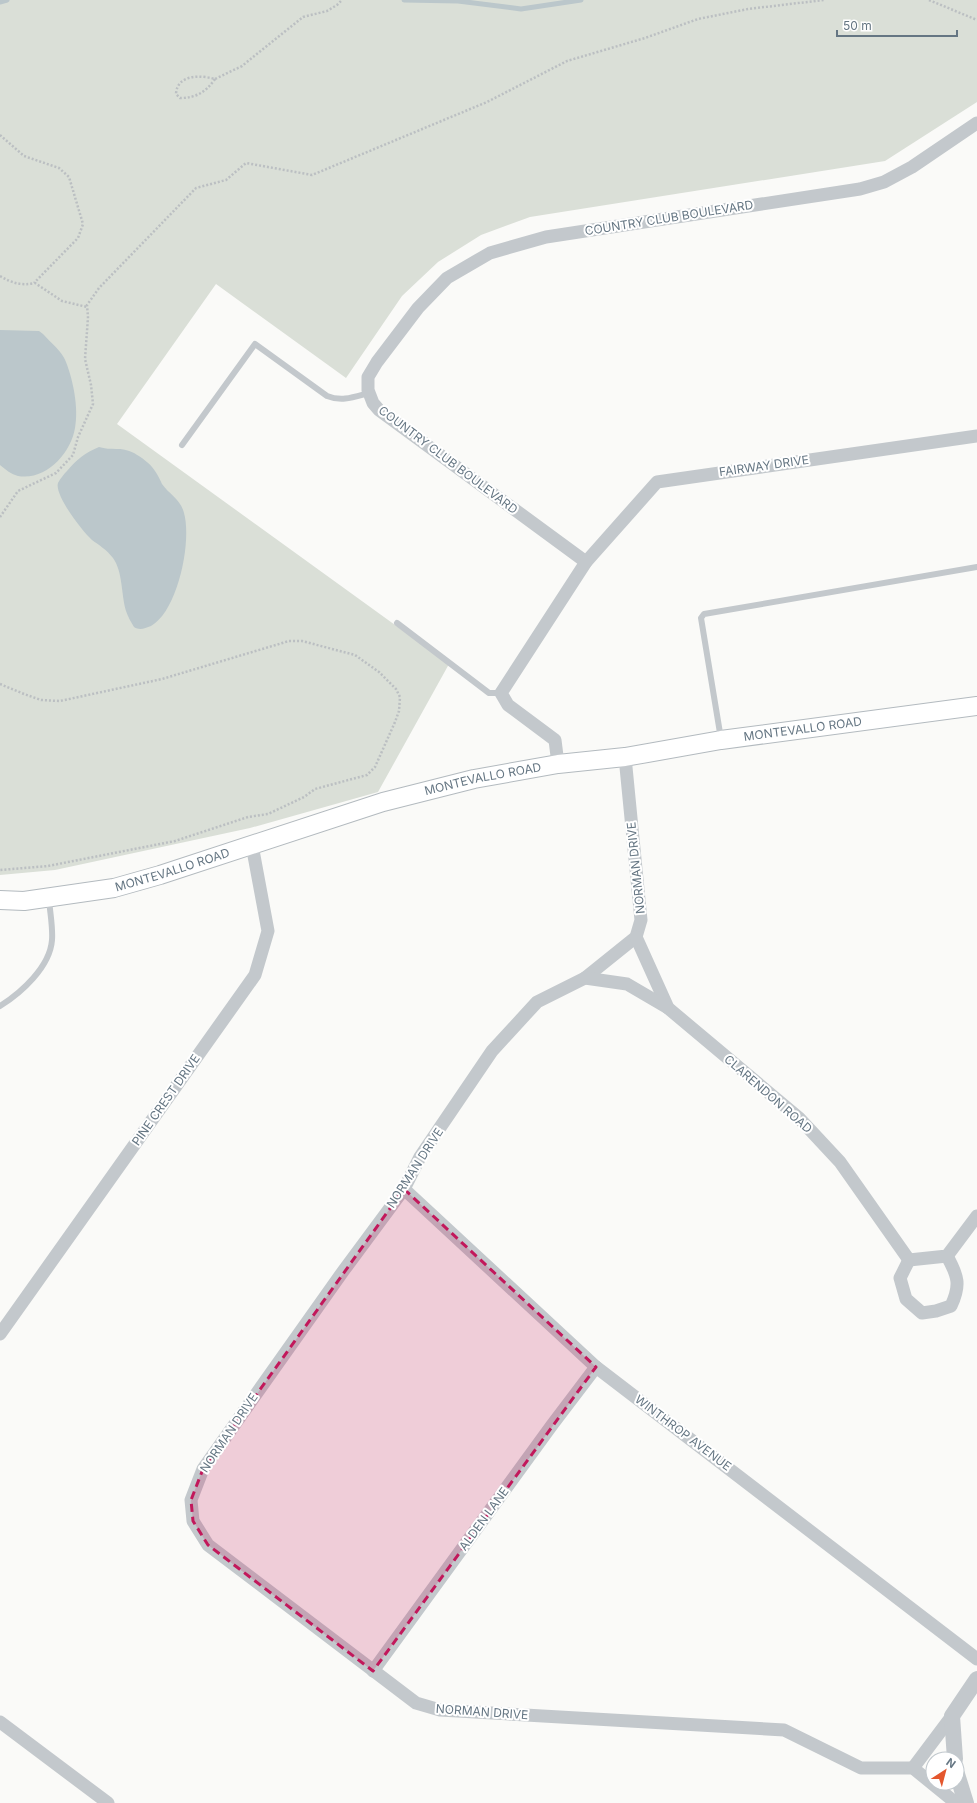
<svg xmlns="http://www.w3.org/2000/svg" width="977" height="1803" viewBox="0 0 977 1803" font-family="Inter,sans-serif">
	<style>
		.green { fill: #dadfd7 }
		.water { fill: #bbc7cb }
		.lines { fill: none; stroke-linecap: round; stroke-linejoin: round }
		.stream { stroke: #bbc7cb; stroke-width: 5 }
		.secondary-casing { stroke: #b3babf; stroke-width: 20 }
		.path { stroke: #bbbfc2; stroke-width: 2.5; stroke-dasharray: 2 2; stroke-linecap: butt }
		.service { stroke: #c3c8cc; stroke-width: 6 }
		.minor { stroke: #c3c8cc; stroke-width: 13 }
		.tertiary { stroke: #c3c8cc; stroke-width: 16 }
		.secondary { stroke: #fff; stroke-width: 18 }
		.marked { fill: #c2185b; fill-opacity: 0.2; stroke: #c2185b; stroke-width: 3; stroke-dasharray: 8 5; stroke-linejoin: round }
		.labels { text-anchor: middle; stroke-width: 4; stroke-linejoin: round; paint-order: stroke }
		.street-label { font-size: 12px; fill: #657683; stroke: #fff }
	</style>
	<rect width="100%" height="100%" fill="#fafaf8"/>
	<path class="green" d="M0,0H977V102L885,161L530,217L481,235L438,262L402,296L346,378L216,284L117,424L449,664L378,792L250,828L55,870L0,875Z"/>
	<g class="water">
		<path d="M0,330L39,331L43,334C51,343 62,351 66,362C73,380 79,408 75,428C71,453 46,481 18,476C11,474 6,470 0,465Z"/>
		<path d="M99,447C111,451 121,446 134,453C141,457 151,464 155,471C158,475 160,480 162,484C169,494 181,500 184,513C192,541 178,611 151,626C145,628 140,631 134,627C131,622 128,617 126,611C121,594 123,572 113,558C107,550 99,545 92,540C83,532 54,495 58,483C60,479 64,474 67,471C77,459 85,453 99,447Z"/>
	</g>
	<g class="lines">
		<g class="stream">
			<path d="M404,0L458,1L521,9L581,0"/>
			<path d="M0,2L7,0"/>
		</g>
		<g class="secondary-casing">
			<g id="secondary">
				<path id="s1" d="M0,900L24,901L114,888L160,875L383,802L474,779L558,764L625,757L721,740L977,706"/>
			</g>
		</g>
		<g class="path">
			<path d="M929,0L977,20"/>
			<path d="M215,79C206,92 196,98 180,98L176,94C177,74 201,75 215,79L242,66L303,17L327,11L337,5L342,0"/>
			<path d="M0,135L24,156L59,168L69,177L83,224L78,238L34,283"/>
			<path d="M0,276C12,283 21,286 35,283L62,301L87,307"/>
			<path d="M0,517L18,491L56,473L73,455L78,437L93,404L91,385L85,359L88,317L87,305L99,288L196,188L226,180L246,163L312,175L487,102L567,61L645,38L698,19L748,9L824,0"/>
			<path d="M0,684L24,694L41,700L60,701L162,679L289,641H302L355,655L379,672L396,689L400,697L399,711L395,722L375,767L367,775L315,789L304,797L268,814L248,817L175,841L48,866L0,870"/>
		</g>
		<g class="service">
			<path d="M182,445L255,344L327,396C342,402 354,397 369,393"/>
			<path d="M397,623L489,693H501"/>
			<path d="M721,739L701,618L704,614L977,567"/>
			<path d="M0,1006C21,993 50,967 52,940C53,927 50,913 49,899"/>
		</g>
		<g class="minor">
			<path d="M586,562L379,410L373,403L368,390V377L377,362L418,308L447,278L490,253L546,237L860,189L884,182L912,167L977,123"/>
			<path d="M625,757L641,920L636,937L585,978L537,1002L492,1051L420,1157L404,1189L344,1270L203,1469L191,1500L193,1521L208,1545L416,1703L440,1710L784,1730L861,1768H913L956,1803"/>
			<path d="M558,764L555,740L508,705L501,693L586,562L657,482L977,436"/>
			<path d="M636,937L668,1008L799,1118L840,1162L909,1260"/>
			<path d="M585,978L627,984L668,1008"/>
			<path d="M404,1189L596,1367L977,1659"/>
			<path d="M909,1260L900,1278L906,1299L922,1313L936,1311L951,1306C961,1285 958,1276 947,1256"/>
			<path d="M909,1260L947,1256L977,1216"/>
			<path d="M0,1334L255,975L268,931L252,845"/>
			<path d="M373,1671L552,1425L596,1367"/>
			<path d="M0,1722L108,1803"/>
			<path d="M913,1768L952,1716"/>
		</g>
		<g class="tertiary">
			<path d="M955,1759L952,1716L977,1679"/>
			<path d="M957,1774L966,1803"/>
		</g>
		<use href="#secondary" class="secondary"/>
	</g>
	<path class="marked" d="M404,1189L596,1367L373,1671L208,1545L193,1521L191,1500L203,1469Z"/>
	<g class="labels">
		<g class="street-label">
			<text transform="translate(669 218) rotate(-9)" y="4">COUNTRY CLUB BOULEVARD</text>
			<text transform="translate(448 460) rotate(37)" y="4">COUNTRY CLUB BOULEVARD</text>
			<text transform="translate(764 466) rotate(-8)" y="4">FAIRWAY DRIVE</text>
			<text dy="4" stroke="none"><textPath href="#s1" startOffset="824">MONTEVALLO ROAD</textPath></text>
			<text dy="4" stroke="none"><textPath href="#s1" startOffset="500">MONTEVALLO ROAD</textPath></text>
			<text transform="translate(636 868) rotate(-96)" y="4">NORMAN DRIVE</text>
			<text dy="4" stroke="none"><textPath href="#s1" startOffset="176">MONTEVALLO ROAD</textPath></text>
			<text transform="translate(768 1094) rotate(41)" y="4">CLARENDON ROAD</text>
			<text transform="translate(166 1100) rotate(-55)" y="4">PINE CREST DRIVE</text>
			<text transform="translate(415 1168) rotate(-57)" y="4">NORMAN DRIVE</text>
			<text transform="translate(229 1433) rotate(-56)" y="4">NORMAN DRIVE</text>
			<text transform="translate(683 1433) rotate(37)" y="4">WINTHROP AVENUE</text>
			<text transform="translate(484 1519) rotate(-54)" y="4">ALDEN LANE</text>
			<text transform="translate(482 1712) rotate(4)" y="4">NORMAN DRIVE</text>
		</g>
	</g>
	<g transform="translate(945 1771) rotate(36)"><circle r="19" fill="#ffffff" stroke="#c1c8cd"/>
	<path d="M0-3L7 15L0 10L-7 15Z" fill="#e4572e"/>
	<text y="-6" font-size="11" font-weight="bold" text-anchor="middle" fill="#657683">N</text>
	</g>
	<path d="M837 30v6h120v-6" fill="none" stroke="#657683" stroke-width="2"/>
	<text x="843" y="30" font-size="12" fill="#657683" stroke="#ffffff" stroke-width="3" paint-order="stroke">50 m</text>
</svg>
